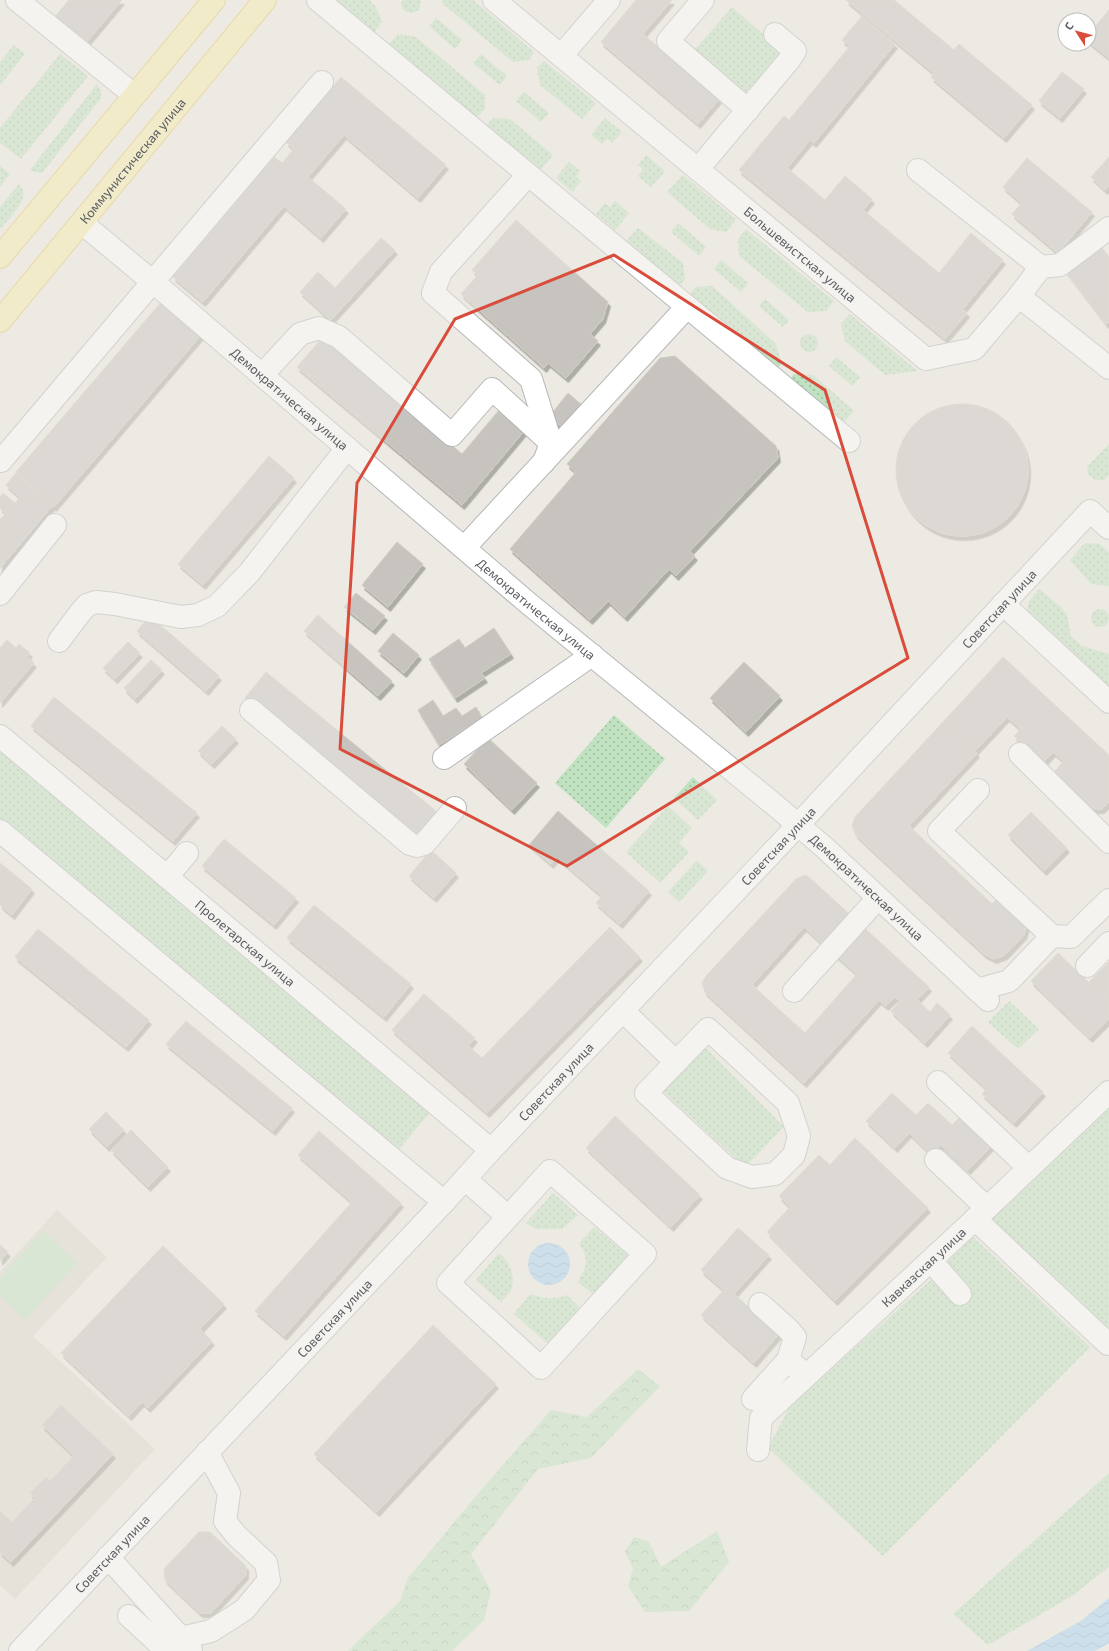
<svg xmlns="http://www.w3.org/2000/svg" width="1109" height="1651" viewBox="0 0 1109 1651" font-family="'Exo 2',sans-serif">
	<style>
		.education { fill: #dcd9d0 }
		.green { fill: url(#green-dots) }
		.forest { fill: url(#forest-crowns) }
		.pitch { fill: #c1e2c1 }
		.water { fill: url(#water-waves) }
		.building { fill: #c7c4c0; stroke: #d0ccc1; fill-rule: evenodd; filter: url(#shadow) }
		.lines { fill: none; stroke-linecap: round; stroke-linejoin: round }
		.minor-casing { stroke: #b5b7bb; stroke-width: 24 }
		.major-casing { stroke: #e4c363; stroke-width: 24 }
		.minor { stroke: #fff; stroke-width: 22 }
		.major { stroke: #f7edac; stroke-width: 22 }
		.marked { fill: none; stroke: #d94c3b; stroke-width: 3; stroke-linejoin: round }
		.labels { text-anchor: middle; stroke-width: 4; stroke-linejoin: round; paint-order: stroke }
		.street-label { font-size: 13px; fill: #5a5d62; stroke: #fff }
	</style>
	<defs>
		<pattern id="green-dots" width="8" height="8" patternUnits="userSpaceOnUse"><rect width="8" height="8" fill="#c1e2c1"/><path d="M2 2h.1M6 6h.1" fill="none" stroke="#a0baa0" stroke-width="1.8" stroke-linecap="round"/></pattern>
		<pattern id="forest-crowns" width="20" height="18" patternUnits="userSpaceOnUse"><rect width="20" height="18" fill="#c1e2c1"/><path d="M2 6a3 3 0 1 1 6 0M12 15a3 3 0 1 1 6 0" fill="none" stroke="#a0baa0"/></pattern>
		<pattern id="water-waves" width="16" height="10" patternUnits="userSpaceOnUse"><rect width="16" height="10" fill="#a7d2f7"/><path d="M0 5q4-4 8 0t8 0" fill="none" stroke="#8baecb"/></pattern>
		<filter id="shadow"><feDropShadow dx="2.5" dy="4.5" stdDeviation="0" flood-color="#0004"/></filter>
	</defs>
	<rect width="100%" height="100%" fill="#eceae2"/>
	<path class="education" d="M57,1210L107,1257L33,1336L155,1449L15,1599L0,1585V1272Z"/>
	<g class="green">
		<path d="M333,0H369L375,6L382,21L373,34Z"/>
		<path d="M403,0H420L421,2L419,10L412,13L404,11L401,4Z"/>
		<path d="M442,0H473L534,52L529,60L513,62L443,4Z"/>
		<path d="M732,7L782,51L741,98L691,54Z"/>
		<path d="M436,18L462,40L455,49L429,26Z"/>
		<path d="M398,34L416,37L485,95V109L474,120L387,46Z"/>
		<path d="M14,45L25,54L0,85V62Z"/>
		<path d="M60,54L88,76L21,159L0,143V128Z"/>
		<path d="M481,54L507,76L500,85L473,63Z"/>
		<path d="M544,61L596,103L582,119L540,85L537,68Z"/>
		<path d="M97,84L101,91V98L42,173L35,172L30,170Z"/>
		<path d="M524,92L549,113L541,122L516,101Z"/>
		<path d="M493,118L510,119L553,155L538,172L484,128Z"/>
		<path d="M605,118L622,132L612,143L607,139L602,144L591,135Z"/>
		<path d="M646,155L665,171L651,187L638,176L643,170L638,165Z"/>
		<path d="M569,162L580,171L576,176L581,181L572,192L556,178Z"/>
		<path d="M0,166L10,174L0,187Z"/>
		<path d="M683,175L736,219L726,232L710,229L667,192Z"/>
		<path d="M19,184C33,198 9,218 0,229V207Z"/>
		<path d="M615,201L629,213L615,230L596,214L605,203L610,207Z"/>
		<path d="M678,223L706,247L699,256L671,232Z"/>
		<path d="M638,228L683,263L685,279L677,288L624,243Z"/>
		<path d="M746,229L834,301L826,311L808,312L739,256L738,239Z"/>
		<path d="M721,260L748,283L741,292L714,269Z"/>
		<path d="M712,286L775,343L782,363L776,370L689,295L695,287Z"/>
		<path d="M765,299L789,320L783,327L759,306Z"/>
		<path d="M850,314L917,371L885,375L845,341L841,324Z"/>
		<circle cx="809" cy="343" r="9"/>
		<path d="M836,357L860,377L852,386L829,366Z"/>
		<path d="M794,374L813,375L854,411L841,426L787,383Z"/>
		<path d="M1109,444V475L1104,480H1096L1088,474L1087,467Z"/>
		<path d="M1085,543L1099,544L1109,552V586L1091,584L1070,560Z"/>
		<path d="M1039,589L1061,607L1067,615L1071,636L1082,646L1109,654V687L1032,616L1027,610L1029,601Z"/>
		<circle cx="1100" cy="618" r="9"/>
		<path d="M614,715L665,759L606,828L555,783Z"/>
		<path d="M0,748L432,1110L396,1153L0,820Z"/>
		<path d="M693,777L717,800L698,820L674,798Z"/>
		<path d="M668,806L692,828L679,843L689,852L660,883L626,852Z"/>
		<path d="M697,860L708,871L679,902L668,892Z"/>
		<path d="M1009,1001L1039,1029L1018,1049L988,1022Z"/>
		<path d="M698,1040L784,1127L745,1167L655,1084Z"/>
		<path d="M1109,1102V1334L986,1218Z"/>
		<path d="M553,1193L578,1215L562,1229H536L526,1223Z"/>
		<path d="M594,1227L631,1258L595,1296L578,1282C587,1265 590,1261 579,1243Z"/>
		<path d="M972,1236L1090,1347L883,1556L768,1448L790,1406L934,1277Z"/>
		<path d="M499,1253C508,1260 517,1278 511,1290C509,1294 504,1298 501,1302L476,1280Z"/>
		<path d="M530,1294C544,1299 553,1300 567,1295L582,1310L549,1345L514,1314Z"/>
		<path d="M1109,1473V1567L1072,1596L988,1645L953,1614Z"/>
	</g>
	<g class="forest">
		<path d="M638,1369L660,1386L591,1458L538,1469L471,1554L491,1591L484,1620L452,1651H348L400,1601L408,1578L476,1496L551,1410L587,1417Z"/>
		<path d="M717,1531L729,1562L689,1611L645,1612L628,1586L633,1569L625,1551L634,1537L649,1542L661,1567Z"/>
	</g>
	<path class="pitch" d="M43,1231L77,1263L25,1320L0,1296V1278Z"/>
	<g class="water">
		<circle cx="549" cy="1264" r="21"/>
		<path d="M1109,1598V1643L1095,1651H1027L1081,1621Z"/>
	</g>
	<g class="building">
		<path d="M69,0H122L85,44L54,18Z"/>
		<path d="M636,0H672L643,34L719,99L698,124L601,42Z"/>
		<path d="M846,0H894L954,50L959,44L1032,105L1004,138L931,77L935,74Z"/>
		<path d="M1109,10V58L1089,42V34Z"/>
		<path d="M862,16L895,44L814,143L810,140L787,168L825,200L805,224L739,170L784,116L789,120L850,46L842,40Z"/>
		<path d="M1062,72L1084,89L1060,118L1039,101Z"/>
		<path d="M341,77L446,165L418,198L344,135L308,177L346,209L321,238L284,206L203,302L173,277L274,157L282,163L294,149L286,142Z"/>
		<path d="M1109,157V186L1105,190L1091,177Z"/>
		<path d="M1027,158L1092,212L1058,253L1012,214L1022,203L1003,187Z"/>
		<path d="M845,176L872,199L863,210L939,273L971,233L1003,260L963,309L967,313L945,339L805,224Z"/>
		<path d="M516,220L608,302L603,319L590,334L598,341L566,378L548,363L544,368L461,294L478,275L472,270Z"/>
		<path d="M381,238L395,250L331,320L300,292L318,272L335,288Z"/>
		<path d="M1099,244L1109,257V322L1106,324L1065,270Z"/>
		<path d="M163,300L202,334L54,507L16,472Z"/>
		<path d="M323,337L462,454L500,409L525,430L462,505L297,367Z"/>
		<path d="M675,356L776,446L778,458L690,551L695,556L676,576L669,569L625,617L608,601L590,620L510,549L576,472L567,464L660,358Z"/>
		<path d="M568,393L582,405L563,428L549,417Z"/>
		<circle cx="962" cy="470" r="66"/>
		<path d="M269,456L294,478L203,585L178,564Z"/>
		<path d="M16,473L52,506L0,568V518L1,519L6,513L0,508V497L3,493L15,503L20,497L6,485Z"/>
		<path d="M397,542L423,564L388,607L362,585Z"/>
		<path d="M356,593L385,616L373,630L344,607Z"/>
		<path d="M318,615L392,681L378,696L304,631Z"/>
		<path d="M150,616L219,676L206,691L137,631Z"/>
		<path d="M494,628L511,654L481,673L485,678L455,698L429,659L459,639L465,648Z"/>
		<path d="M393,633L419,655L404,673L378,651Z"/>
		<path d="M7,640L16,648L19,644L30,653L27,657L34,663L0,703V648Z"/>
		<path d="M128,642L140,653L115,679L103,668Z"/>
		<path d="M1003,657L1109,755V802L1102,809H1092L1053,773L1064,761L1053,752L1043,763L1014,736L1021,729L1007,717L975,751L943,722Z"/>
		<path d="M151,660L162,670L135,699L124,688Z"/>
		<path d="M744,662L780,696L746,732L710,698Z"/>
		<path d="M266,672L442,816L423,840L403,823L400,826L355,789L358,786L342,772L329,768L332,764L315,749L312,753L272,714L255,700L252,704L245,698Z"/>
		<path d="M54,697L197,813L173,841L31,726Z"/>
		<path d="M433,700L443,716L456,708L462,716L476,707L482,718L439,745L418,710Z"/>
		<path d="M943,722L977,753L909,826L992,904L1001,894L1027,925L1024,935L1005,955L994,959L984,954L856,835L852,826L855,817Z"/>
		<path d="M222,726L236,739L212,764L198,751Z"/>
		<path d="M488,738L537,783L512,810L464,764Z"/>
		<path d="M558,811L649,891L620,924L596,903L602,896L557,857L551,864L529,845Z"/>
		<path d="M1031,812L1067,848L1044,871L1008,835Z"/>
		<path d="M224,839L296,898L274,925L202,866Z"/>
		<path d="M431,850L456,873L434,898L409,876Z"/>
		<path d="M0,863L32,889L12,915L0,905Z"/>
		<path d="M805,875L810,878L929,987L917,1000L930,1012L937,1003L950,1015L925,1043L891,1011L900,1001L895,997L886,1006L879,1000L804,1083L705,992L702,983L706,976L796,879ZM804,927L857,974L805,1033L752,985Z"/>
		<path d="M314,905L411,984L384,1017L287,938Z"/>
		<path d="M610,927L640,957L487,1113L392,1030L424,994L475,1038L468,1046L482,1058Z"/>
		<path d="M38,929L149,1020L126,1047L15,957Z"/>
		<path d="M1058,953L1109,1002V1019L1090,1038L1031,981Z"/>
		<path d="M1109,962V1002L1089,982Z"/>
		<path d="M186,1021L292,1108L273,1131L166,1044Z"/>
		<path d="M972,1026L1043,1092L1014,1123L982,1094L987,1089L948,1053Z"/>
		<path d="M892,1093L916,1115L928,1103L952,1125L962,1115L993,1144L968,1170L941,1145L931,1154L909,1133L895,1148L866,1121Z"/>
		<path d="M106,1112L124,1130L107,1147L89,1129Z"/>
		<path d="M615,1116L700,1195L671,1227L586,1148Z"/>
		<path d="M131,1130L168,1167L148,1187L111,1150Z"/>
		<path d="M319,1131L401,1203L284,1336L255,1311L352,1202L298,1155Z"/>
		<path d="M855,1138L928,1208L835,1301L767,1232L790,1207L779,1196L819,1155L830,1165Z"/>
		<path d="M738,1228L769,1255L734,1294L779,1334L754,1363L701,1315L724,1290L701,1270Z"/>
		<path d="M0,1245L8,1252L0,1261Z"/>
		<path d="M163,1246L224,1304L200,1329L212,1341L148,1408L142,1402L129,1416L61,1353Z"/>
		<path d="M433,1325L496,1384L377,1512L314,1454Z"/>
		<path d="M61,1405L113,1454L11,1562L0,1552V1511L12,1522L35,1498L30,1493L46,1477L50,1481L74,1456L42,1425Z"/>
		<path d="M199,1532H210L246,1566V1575L211,1613H200L165,1580L164,1569Z"/>
	</g>
	<g class="lines">
		<g class="minor-casing">
			<g id="minor">
				<path d="M17,0L134,95"/>
				<path d="M318,0L849,441"/>
				<path id="s1" d="M494,0L926,359L974,349L1019,296L1109,368"/>
				<path d="M703,0L668,41L748,110"/>
				<path d="M561,56L609,0"/>
				<path d="M698,169L790,59L795,51L775,34"/>
				<path d="M918,170L1041,267L1019,296"/>
				<path d="M528,175L441,272L433,293L531,379L551,443L544,462"/>
				<path id="s2" d="M82,223L165,292L528,603L776,806L825,848L988,1000"/>
				<path d="M1041,267L1060,265L1109,228"/>
				<path d="M262,375L300,334L319,328L339,337L452,435L492,389L551,443"/>
				<path d="M1,461L322,82"/>
				<path d="M464,548L687,307"/>
				<path d="M0,594L55,525"/>
				<path d="M1003,604L1109,702"/>
				<path d="M59,641L80,613L87,605L96,602L115,604L181,617L198,615L217,606L249,573L347,448"/>
				<path d="M251,710L410,844L417,846L424,844L455,808"/>
				<path id="s3" d="M0,736L491,1150"/>
				<path d="M1020,754L1109,842"/>
				<path d="M444,758L592,655"/>
				<path d="M0,831L444,1202"/>
				<path d="M167,877L187,853"/>
				<path d="M1052,936L1071,937L1109,900"/>
				<path d="M1087,966L1109,943"/>
				<path d="M977,990L1009,981L1052,936L939,831L978,790"/>
				<path d="M794,991L878,898"/>
				<path d="M623,1011L676,1062"/>
				<path d="M708,1029L788,1103L799,1136L794,1155L775,1174L752,1177L727,1168L646,1093Z"/>
				<path d="M938,1082L1029,1168"/>
				<path d="M936,1160L987,1208"/>
				<path d="M550,1171L645,1254L541,1368L448,1283Z"/>
				<path d="M465,1179L508,1217"/>
				<path d="M975,1219L1108,1344"/>
				<path d="M931,1261L960,1294"/>
				<path d="M760,1304L788,1329L795,1337L788,1360L806,1375"/>
				<path d="M753,1399L788,1360"/>
				<path id="s4" d="M758,1450L761,1418L987,1208L1109,1092"/>
				<path d="M108,1557L191,1649"/>
				<path d="M129,1616L167,1651"/>
				<path d="M181,1638L211,1631L244,1610L269,1580L266,1563L236,1535L225,1521L229,1493L207,1452"/>
				<path id="s5" d="M20,1651L444,1202L491,1150L783,841L1090,511L1109,528"/>
			</g>
		</g>
		<g class="major-casing">
			<g id="major">
				<path d="M0,257L214,0"/>
				<path id="s6" d="M0,321L265,0"/>
			</g>
		</g>
		<use href="#minor" class="minor"/>
		<use href="#major" class="major"/>
	</g>
	<path d="M0 0H1109V1651H0ZM614,255L825,390L908,658L567,866L340,749L357,483L455,319Z" fill="#eceae2" fill-opacity=".55" fill-rule="evenodd"/>
	<path class="marked" d="M614,255L825,390L908,658L567,866L340,749L357,483L455,319Z"/>
	<g class="labels">
		<g class="street-label">
			<text dy="5" stroke="none"><textPath href="#s6" startOffset="208">Коммунистическая улица</textPath></text>
			<text dy="5" stroke="none"><textPath href="#s1" startOffset="398">Большевистская улица</textPath></text>
			<text dy="5" stroke="none"><textPath href="#s2" startOffset="272">Демократическая улица</textPath></text>
			<text dy="5" stroke="none"><textPath href="#s2" startOffset="596">Демократическая улица</textPath></text>
			<text dy="5" stroke="none"><textPath href="#s5" startOffset="1430">Советская улица</textPath></text>
			<text dy="5" stroke="none"><textPath href="#s5" startOffset="1106">Советская улица</textPath></text>
			<text dy="5" stroke="none"><textPath href="#s2" startOffset="1028">Демократическая улица</textPath></text>
			<text dy="5" stroke="none"><textPath href="#s3" startOffset="321">Пролетарская улица</textPath></text>
			<text dy="5" stroke="none"><textPath href="#s5" startOffset="782">Советская улица</textPath></text>
			<text dy="5" stroke="none"><textPath href="#s4" startOffset="254">Кавказская улица</textPath></text>
			<text dy="5" stroke="none"><textPath href="#s5" startOffset="458">Советская улица</textPath></text>
			<text dy="5" stroke="none"><textPath href="#s5" startOffset="134">Советская улица</textPath></text>
		</g>
	</g>
	<g transform="translate(1077 32) rotate(306)"><circle r="19" fill="#ffffff" stroke="#bdbec0"/>
	<path d="M0-3L7 15L0 10L-7 15Z" fill="#d94c3b"/>
	<text y="-6" font-size="11" font-weight="bold" text-anchor="middle" fill="#5a5d62">С</text>
	</g>
</svg>
